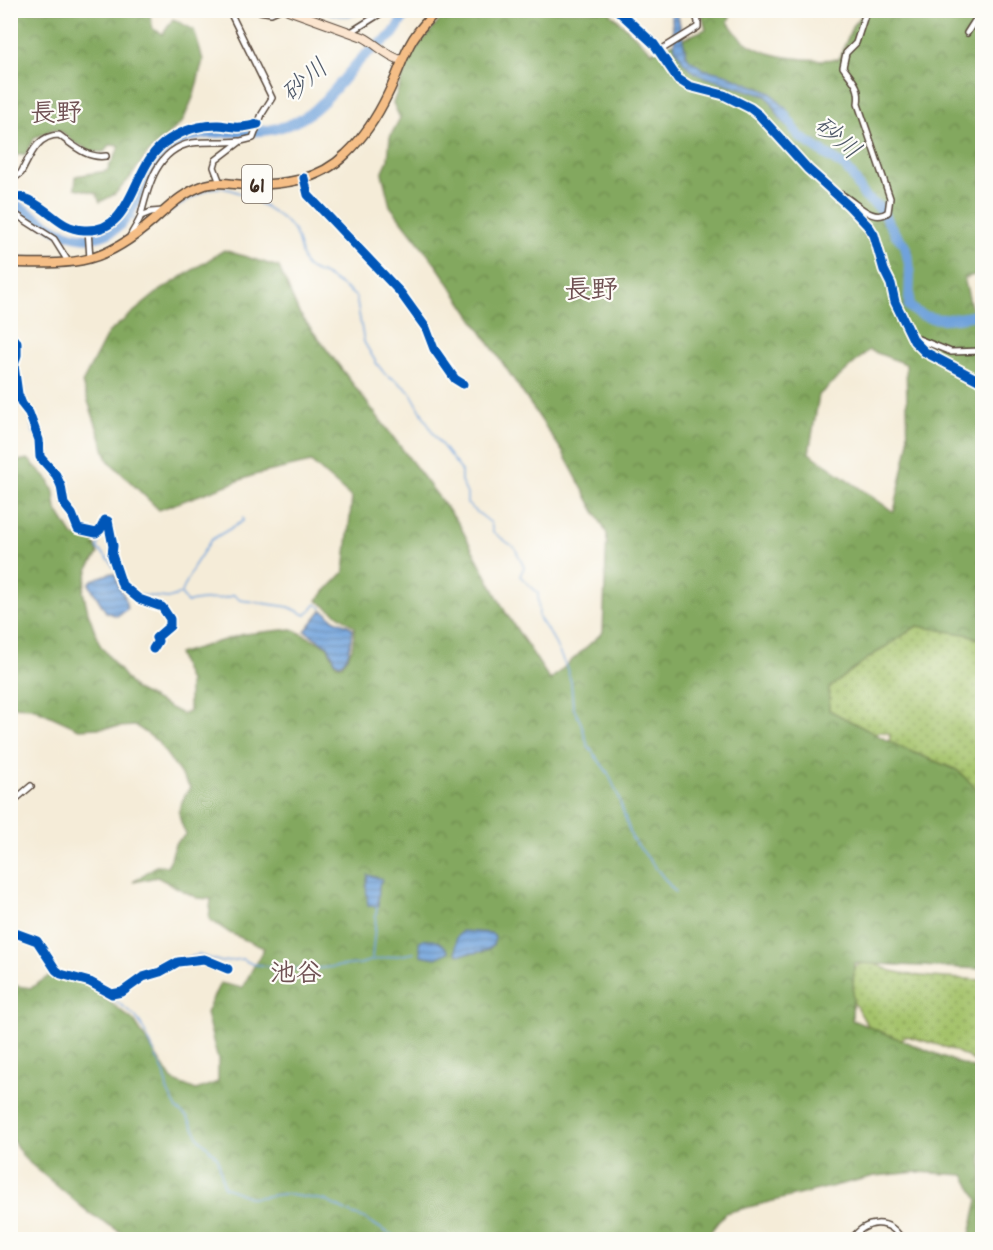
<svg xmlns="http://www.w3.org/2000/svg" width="993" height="1250" viewBox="0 0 993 1250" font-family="Dekko,'Klee One',sans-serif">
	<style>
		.grass { fill: url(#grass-dots); stroke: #707644; stroke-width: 1.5 }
		.forest { fill: url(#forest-crowns); stroke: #5f693e; stroke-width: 1.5; fill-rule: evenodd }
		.water { fill: url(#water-rules); stroke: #56667c; stroke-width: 1.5 }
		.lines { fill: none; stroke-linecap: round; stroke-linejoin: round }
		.stream { stroke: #70a2db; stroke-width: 1.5 }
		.river { stroke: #70a2db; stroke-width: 10 }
		.street-casing { stroke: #57473a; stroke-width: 8 }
		.secondary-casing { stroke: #57473a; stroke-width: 10 }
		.primary-casing { stroke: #57473a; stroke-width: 11 }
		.street { stroke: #fff; stroke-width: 5 }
		.secondary { stroke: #fbe5cf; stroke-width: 8 }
		.primary { stroke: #f5be86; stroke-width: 8 }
		.cycleway-casing { stroke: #fdfcf7; stroke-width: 13 }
		.cycleway { stroke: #0057b8; stroke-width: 9 }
		.labels { text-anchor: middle; stroke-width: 4.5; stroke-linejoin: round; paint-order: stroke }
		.shield { fill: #fdfcf7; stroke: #75695f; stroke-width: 1.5 }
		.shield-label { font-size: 22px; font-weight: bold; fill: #3b2a1e }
		.water-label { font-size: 26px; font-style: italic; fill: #505a6a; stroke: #fdfcf7 }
		.neighbourhood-label { font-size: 26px; font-weight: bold; fill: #705254; stroke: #fdfcf7 }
		.quarter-label { font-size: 27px; font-weight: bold; fill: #705254; stroke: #fdfcf7 }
	</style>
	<defs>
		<pattern id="grass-dots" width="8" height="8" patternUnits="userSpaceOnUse" patternTransform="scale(1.5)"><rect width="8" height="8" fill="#a4c26a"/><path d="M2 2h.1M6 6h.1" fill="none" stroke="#879e57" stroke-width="1.8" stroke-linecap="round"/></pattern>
		<pattern id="forest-crowns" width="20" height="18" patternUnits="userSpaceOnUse" patternTransform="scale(1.5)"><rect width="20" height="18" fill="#83a85e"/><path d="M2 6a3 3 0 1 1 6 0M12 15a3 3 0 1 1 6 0" fill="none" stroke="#6c894d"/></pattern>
		<pattern id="water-rules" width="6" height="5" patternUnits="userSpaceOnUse" patternTransform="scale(1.5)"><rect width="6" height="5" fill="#70a2db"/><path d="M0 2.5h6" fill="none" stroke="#5d84b1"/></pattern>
	</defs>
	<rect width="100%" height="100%" fill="#fdfcf7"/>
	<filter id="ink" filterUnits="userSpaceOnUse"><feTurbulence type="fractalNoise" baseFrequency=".0167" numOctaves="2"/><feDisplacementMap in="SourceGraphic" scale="12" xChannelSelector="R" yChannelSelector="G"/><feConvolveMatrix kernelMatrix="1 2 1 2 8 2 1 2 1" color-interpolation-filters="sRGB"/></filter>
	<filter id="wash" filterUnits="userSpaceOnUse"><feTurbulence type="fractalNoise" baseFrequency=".008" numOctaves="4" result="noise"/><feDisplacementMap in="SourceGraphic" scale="24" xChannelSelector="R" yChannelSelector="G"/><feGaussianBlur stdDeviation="1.35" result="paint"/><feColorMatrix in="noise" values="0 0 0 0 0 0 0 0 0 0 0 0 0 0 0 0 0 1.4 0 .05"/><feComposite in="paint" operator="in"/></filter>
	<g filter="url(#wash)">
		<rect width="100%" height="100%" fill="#f5ecd8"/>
		<g class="grass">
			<path d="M982,607V836L885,749L890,739L889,733L880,732L867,736L836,731L812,684L885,610Z"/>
			<path d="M865,962C876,962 882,968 892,971C921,978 952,978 982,980V1067C965,1051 929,1042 906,1036L898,1041L875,1037L849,995L852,968Z"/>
		</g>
		<g class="forest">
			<path d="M457,10L608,11L652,52L706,29L701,11H735L731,14L728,22C732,27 735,33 740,37C761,59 810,61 839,59L853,25L866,11H982V273L964,278L982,350V640L969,635L917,626L867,659L829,688V710L900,747L957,770L982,794V969L854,963L852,1020L956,1062L982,1071V1239H969L978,1200L964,1175L918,1172L875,1176L725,1213L705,1239H132L89,1213L25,1159L11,1138V985L31,988L49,976L84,982L134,1021L172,1080L196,1090L218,1082V1060L206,1013L220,983L242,988L264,948L230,933L209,919L211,899L197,898L157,877L133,882L156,866H167L171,859L175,844L186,834C175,812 178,807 190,787L157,741L136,726L79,729L31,707L11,706V471L18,461L28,459L48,479L54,492L56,509L73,536L94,541L98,554L89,567L83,591L88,612L100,645L134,689L182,714L189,711V682L178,654L244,634L292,629L327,646L337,665H342L352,649L355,627L317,600L344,572L352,498L311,462L254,475L159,510L108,460L82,383L108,333L158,292L224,250L279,267L299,313L459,524L506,613L550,680L603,632L607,534L562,451L437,266L390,206L382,173L388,160L390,137L400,118L393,103L412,53L442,18ZM869,350L906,364L908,446L894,512L809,453L819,395Z"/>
			<path d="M10,11H149L153,29L163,34L173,19L194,30L203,60L194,95L183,121L147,154L129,179L115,194L100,202L96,193L75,188L76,176L107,171L120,146L110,145L104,152H93L73,142L62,132L54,130L35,137L25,155H11Z"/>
		</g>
		<g class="water">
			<path d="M671,11H677L686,54L689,59L703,69L725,74L771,93L787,110L793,125L790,128C777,120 776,106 766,96L699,75L693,71L684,63L675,48Z"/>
			<path d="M111,573L115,574L119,587L125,597L127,609L117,616L106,612L89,584L92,580Z"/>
			<path d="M322,610C327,612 330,617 335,620C341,623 347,623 353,629C349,642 352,655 340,664L336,662L328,646L305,631Z"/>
			<path d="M368,875L382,879L379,885L378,906H368L366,885Z"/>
			<path d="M462,931L491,933L495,937C495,955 472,952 458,955L456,952V938Z"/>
			<path d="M424,939C435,939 444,943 449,952L436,958L421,955L419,942Z"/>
		</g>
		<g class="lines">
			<g class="stream">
				<path d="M319,10C336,16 349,20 365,10"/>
				<path d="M171,211C183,204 203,189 215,188C235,185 283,215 294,231C301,242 300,258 306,266C310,271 320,272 326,276C337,282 347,289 356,297L364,342L377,364L385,374L397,381L411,393L434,435L461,470V481L467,494V504L491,523L493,532L515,548L524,567L520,576L538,593L539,618L552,637L567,669L571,682L573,707L581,723L588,746L608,773L617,793L632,838L675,892"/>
				<path d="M128,219H137"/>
				<path d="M142,219L154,214"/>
				<path d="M16,396L18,404L22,408"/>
				<path d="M31,425L34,434"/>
				<path d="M94,535L99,538L98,549L111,562L113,567"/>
				<path d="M181,594L194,566L211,540L243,521V518"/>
				<path d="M137,595L168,598L181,594L187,603C202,597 220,602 234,595L240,600L289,607L306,615L316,604L322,608"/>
				<path d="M10,935L17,936"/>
				<path d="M30,941L39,950"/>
				<path d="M42,954L51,969L59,975"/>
				<path d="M372,958L377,906"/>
				<path d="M181,959L199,955L222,962L242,959L252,964L303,970L360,964L373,960L414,953"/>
				<path d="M156,971L176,960"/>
				<path d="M110,996L135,1016L141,1024L165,1075L167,1090L177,1109L188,1118L199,1138L218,1158L224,1187L252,1198L283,1194L324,1200L352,1214L364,1218L388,1233L402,1240"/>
			</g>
			<g class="river">
				<path d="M784,114L800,137L845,167L852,175L865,197L879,207L896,235L905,245L910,269L909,306C928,326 959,318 982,314"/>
				<path d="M10,203L17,205C40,219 66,242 96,237C141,230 136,173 167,149C196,126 235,135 269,130C280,128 293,124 303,118C326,104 343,78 361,59C370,49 385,42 393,34C398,27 403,18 407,10"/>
			</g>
		</g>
	</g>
	<g filter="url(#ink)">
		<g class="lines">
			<g class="street-casing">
				<g id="street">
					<path d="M254,10L271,13L278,10"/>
					<path d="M617,10L654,44L678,79L689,86L724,95L750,108L759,115L808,169L849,206L869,227L874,235L884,270L891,284L895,302L914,341L925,352L980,381L982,384"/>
					<path d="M951,10H960"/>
					<path d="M351,32L386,10"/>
					<path d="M967,33L974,22L982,16"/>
					<path d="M659,51L698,27V22L695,10"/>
					<path d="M10,177H16L21,173C30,156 37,135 59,135C73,145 87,159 106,156"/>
					<path d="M304,178L308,195L400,292L426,328L434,349L455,379L463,384"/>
					<path d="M220,183L214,167L216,160L241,141L253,138L262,114L272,98L231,14L232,10"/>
					<path d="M834,192C851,194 870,226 888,212L890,198L858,104C861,86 852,80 843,67L846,53L856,43L866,12L869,10"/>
					<path d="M10,195C18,196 26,198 32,202C51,211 60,229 84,230C137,233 129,163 170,139C184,130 201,125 218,125C225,125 233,128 240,127C246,127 253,125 258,124"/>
					<path d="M10,214L18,216L54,239L69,263"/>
					<path d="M141,216L151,212L163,211"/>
					<path d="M88,229L90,259"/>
					<path d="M129,240C131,231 139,224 141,215C148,186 157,149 192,143C208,141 224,143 239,141"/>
					<path d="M911,336L951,352L982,351"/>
					<path d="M10,337L17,342V355L14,365L18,394L22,404L29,413L39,440L40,457L56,475L61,486L64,504L72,514L78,529L96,533L100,530L105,520L108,521L113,546L112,555L122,585L139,599L162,607L170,619V626L156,638L158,641L153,649"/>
					<path d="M10,804L31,786"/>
					<path d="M10,931L37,941L56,970L61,974L90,982L112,994L122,992L143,977L160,972L178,962L204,959L228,969"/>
					<path d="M851,1240C865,1220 889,1217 902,1240"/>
				</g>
			</g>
			<g class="secondary-casing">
				<path id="secondary" d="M288,10L363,37C377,44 386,56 401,60"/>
			</g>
			<g class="primary-casing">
				<path id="primary" d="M10,263C76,264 101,266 153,221C170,206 182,193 205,185C218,181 232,184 245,185C283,185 319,181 346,154C363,138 378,115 388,94C405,59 406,37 439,10"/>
			</g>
			<use href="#street" class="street"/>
			<use href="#secondary" class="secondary"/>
			<use href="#primary" class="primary"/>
			<g class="cycleway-casing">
				<g id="cycleway">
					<path d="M617,10L654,44L678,79L689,86L724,95L750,108L759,115L808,169L849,206L869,227L874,235L884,270L891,284L895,302L914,341L925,352L980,381L982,384"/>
					<path d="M304,178L308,195L400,292L426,328L434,349L455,379L463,384"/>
					<path d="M10,195C18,196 26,198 32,202C51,211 60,229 84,230C137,233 129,163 170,139C184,130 201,125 218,125C225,125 233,128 240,127C246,127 253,125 258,124"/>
					<path d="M10,337L17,342V355L14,365L18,394L22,404L29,413L39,440L40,457L56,475L61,486L64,504L72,514L78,529L96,533L100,530L105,520L108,521L113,546L112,555L122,585L139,599L162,607L170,619V626L156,638L158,641L153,649"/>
					<path d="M10,931L37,941L56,970L61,974L90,982L112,994L122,992L143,977L160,972L178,962L204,959L228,969"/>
				</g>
			</g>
			<use href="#cycleway" class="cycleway"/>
		</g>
	</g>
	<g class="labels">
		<rect class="shield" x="242" y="165" width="30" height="38" rx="4.5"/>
		<g class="shield-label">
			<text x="257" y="192">61</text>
		</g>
		<g class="water-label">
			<text transform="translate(304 80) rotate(-41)" y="9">砂川</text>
			<text transform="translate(838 137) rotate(40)" y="9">砂川</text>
		</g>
		<g class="neighbourhood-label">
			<text x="56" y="121">長野</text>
			<text x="296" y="981">池谷</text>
		</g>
		<g class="quarter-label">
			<text x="591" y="298">長野</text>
		</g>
	</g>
	<rect width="993" height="1250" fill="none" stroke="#fdfcf7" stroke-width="36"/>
</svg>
